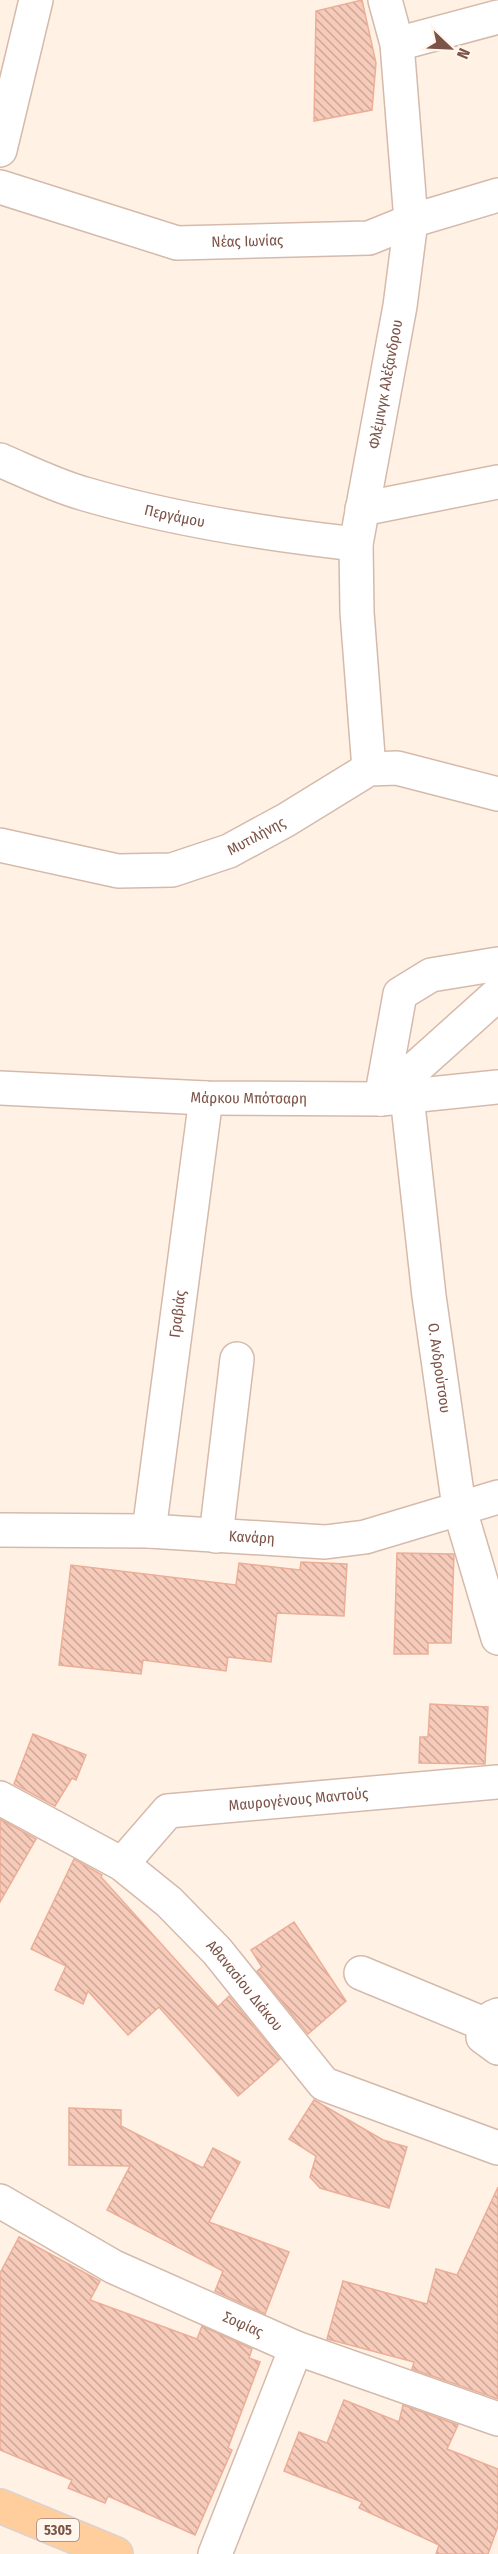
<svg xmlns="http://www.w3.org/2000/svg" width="498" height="2554" viewBox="0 0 498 2554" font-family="'Fira Sans Condensed',sans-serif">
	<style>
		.building { fill: url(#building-back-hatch); stroke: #ecae98; stroke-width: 1.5 }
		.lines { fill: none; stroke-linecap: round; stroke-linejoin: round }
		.minor-casing { stroke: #d5baac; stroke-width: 36 }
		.major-casing { stroke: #ddd2cf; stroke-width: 36 }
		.minor { stroke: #fff; stroke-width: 33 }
		.major { stroke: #ffce9c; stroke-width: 33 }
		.labels { text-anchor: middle; stroke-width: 4.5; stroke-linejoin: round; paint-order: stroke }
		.shield { fill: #fff6ee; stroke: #a38479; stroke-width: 1.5 }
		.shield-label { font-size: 14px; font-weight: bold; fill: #7b5347 }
		.street-label { font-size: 15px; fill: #7b5347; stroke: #fff6ee }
	</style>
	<defs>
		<pattern id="building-back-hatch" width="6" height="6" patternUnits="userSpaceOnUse" patternTransform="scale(1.5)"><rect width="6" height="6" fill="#f7cbba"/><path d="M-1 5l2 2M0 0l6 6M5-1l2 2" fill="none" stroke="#cda799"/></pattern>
	</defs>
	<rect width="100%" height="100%" fill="#fff2e5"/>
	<g class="building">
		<path d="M362,0L376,63L372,110L314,121L316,11Z"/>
		<path d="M397,1553L454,1554L451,1643H428V1654H394Z"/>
		<path d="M301,1562L347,1564L344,1616L277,1613L271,1662L228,1657L226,1671L143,1660L141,1674L59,1665L71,1565L236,1585L239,1563L300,1570Z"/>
		<path d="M430,1704L488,1707L485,1764L419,1763L420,1737H428Z"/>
		<path d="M33,1734L86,1755L76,1780L72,1778L55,1806L14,1784Z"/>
		<path d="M0,1819L36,1839L0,1902Z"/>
		<path d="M74,1859L102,1875L101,1877L218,2007L229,1996L280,2059L238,2096L159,2007L128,2035L88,1991L83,2004L55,1990L66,1966L31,1949Z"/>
		<path d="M294,1922L346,2001L308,2034L257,1971L262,1967L251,1950Z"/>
		<path d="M314,2100L383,2140L407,2147L389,2208L320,2188L310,2177L316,2156L289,2139Z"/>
		<path d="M69,2108L121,2110V2126L203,2168L213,2148L240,2162L209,2222L289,2252L265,2314L215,2291L223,2271L107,2210L130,2166L69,2165Z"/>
		<path d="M498,2187V2399L412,2369L414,2362L327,2339L343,2281L427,2304L436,2269L457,2275Z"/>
		<path d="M19,2237L100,2281L90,2300L197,2339L202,2326L252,2349L249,2358L260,2362L228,2448L232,2450L195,2535L108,2496L105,2503L68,2488L72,2480L0,2450V2273Z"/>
		<path d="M344,2400L399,2422L403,2405L458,2425L447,2449L498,2469V2526L488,2554H436L439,2545L359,2508L362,2502L284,2471L299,2432L327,2443Z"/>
	</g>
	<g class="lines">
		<g class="minor-casing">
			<g id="minor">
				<path d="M397,44L498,17"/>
				<path d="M0,150L36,0"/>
				<path id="s1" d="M0,187L177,243L369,238L411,221L498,195"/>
				<path id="s2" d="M0,460C28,472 56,486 85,494C174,520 265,534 356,544"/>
				<path d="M362,509L498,482"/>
				<path id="s3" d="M369,769L357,612L356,544L400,306L411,221L397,44L385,0"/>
				<path id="s4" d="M0,845L118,871L172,870L229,851L286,820L369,769L397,768L498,794"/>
				<path id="s5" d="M0,1088L206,1098L381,1099L498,1087"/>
				<path id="s6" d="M407,1096L429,1296L459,1507L498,1638"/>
				<path d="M381,1099L400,994L431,975L498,964"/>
				<path d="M381,1099L498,994"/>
				<path id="s7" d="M0,1530L149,1531L325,1542L365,1537L498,1497"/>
				<path id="s8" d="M149,1531L206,1098"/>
				<path d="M216,1536L237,1359"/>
				<path id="s9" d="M0,1798L122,1864L169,1902L217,1951L324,2084L498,2148"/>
				<path id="s10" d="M122,1864L168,1811L498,1782"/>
				<path d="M361,1973L484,2024"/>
				<path d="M498,2015C486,2019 484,2025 483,2037L498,2048"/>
				<path id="s11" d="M0,2201L114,2267L296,2348L498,2419"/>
				<path d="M215,2554L296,2348"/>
			</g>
		</g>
		<g class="major-casing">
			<path id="major" d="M0,2506L116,2554"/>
		</g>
		<use href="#minor" class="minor"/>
		<use href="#major" class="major"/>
	</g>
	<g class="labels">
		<rect class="shield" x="37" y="2519" width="42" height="22" rx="4.5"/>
		<g class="shield-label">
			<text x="58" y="2535">5305</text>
		</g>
		<g class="street-label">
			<text dy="5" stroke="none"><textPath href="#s1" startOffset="256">Νέας Ιωνίας</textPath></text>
			<text dy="5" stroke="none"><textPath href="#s3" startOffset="388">Φλέμινγκ Αλέξανδρου</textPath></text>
			<text dy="5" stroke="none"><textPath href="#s2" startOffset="184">Περγάμου</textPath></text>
			<text dy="5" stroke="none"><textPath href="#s4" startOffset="266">Mυτιλήνης</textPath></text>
			<text dy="5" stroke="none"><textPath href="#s5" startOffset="249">Μάρκου Μπότσαρη</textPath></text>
			<text dy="5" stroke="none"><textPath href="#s8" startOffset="219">Γραβιάς</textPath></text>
			<text dy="5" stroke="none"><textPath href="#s6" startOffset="274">Ο. Ανδρούτσου</textPath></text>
			<text dy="5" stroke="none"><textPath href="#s7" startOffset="252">Κανάρη</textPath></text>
			<text dy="5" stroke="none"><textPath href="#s10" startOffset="201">Μαυρογένους Μαντούς</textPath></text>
			<text dy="5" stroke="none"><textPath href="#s9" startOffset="312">Αθανασίου Διάκου</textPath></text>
			<text dy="5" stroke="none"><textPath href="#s11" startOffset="273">Σοφίας</textPath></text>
		</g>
	</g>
	<g transform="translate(450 48) rotate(113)" stroke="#fff6ee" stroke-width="4.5" paint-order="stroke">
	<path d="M0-4.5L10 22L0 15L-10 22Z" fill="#7b5347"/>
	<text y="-9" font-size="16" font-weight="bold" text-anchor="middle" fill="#7b5347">N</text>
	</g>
</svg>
